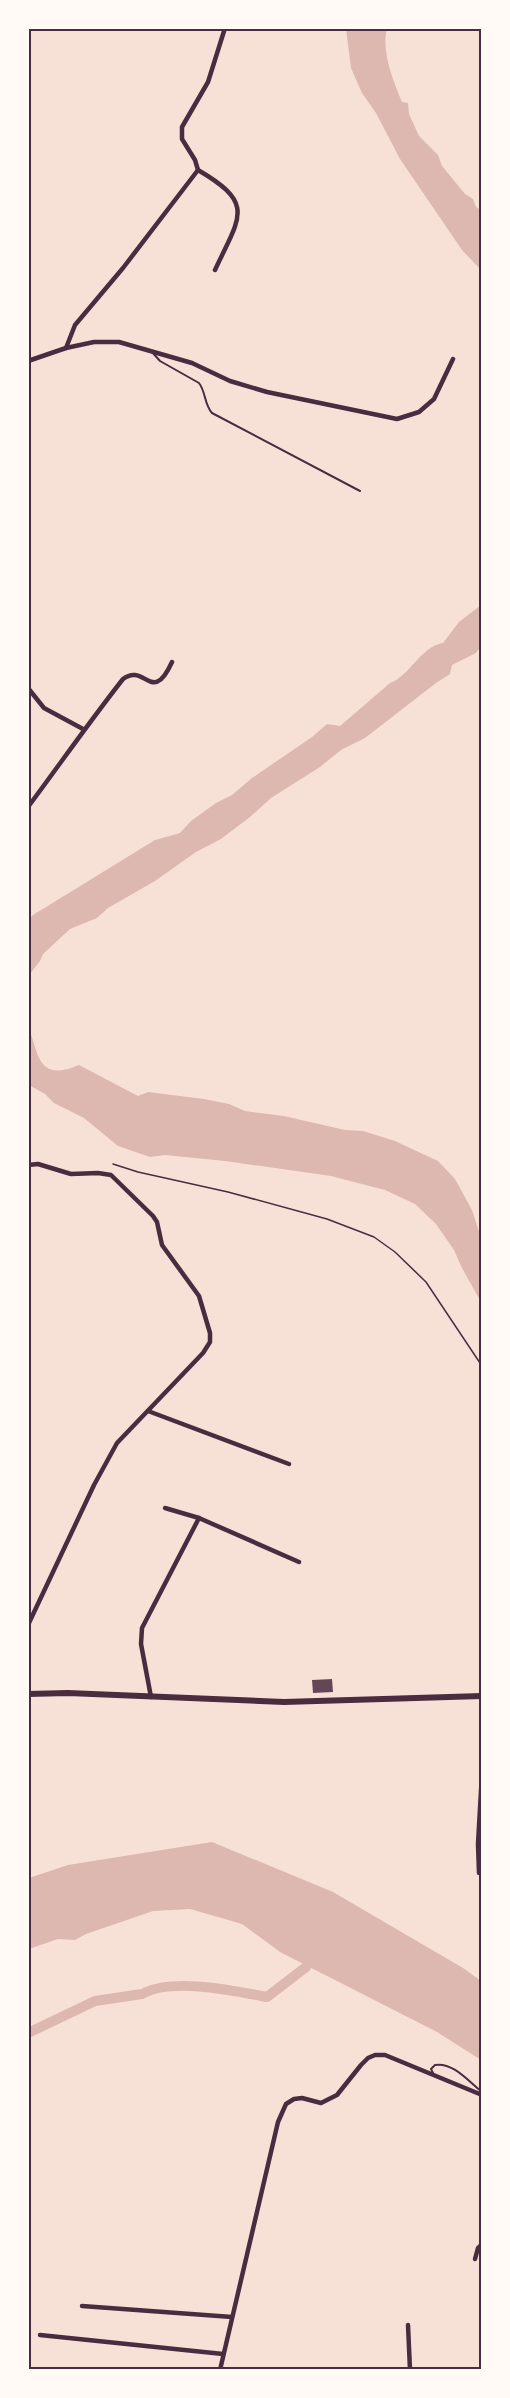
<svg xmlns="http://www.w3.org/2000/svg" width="510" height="2398" viewBox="0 0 510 2398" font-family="'DejaVu Sans',sans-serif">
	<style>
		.water { fill: #dcb8b0 }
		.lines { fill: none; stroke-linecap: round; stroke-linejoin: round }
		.canal { stroke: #dcb8b0; stroke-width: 10 }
		.building { fill: #644757 }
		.path { stroke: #4a2c40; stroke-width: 1.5 }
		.service { stroke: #4a2c40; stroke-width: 2 }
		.minor { stroke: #4a2c40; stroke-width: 4.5 }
		.tertiary { stroke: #4a2c40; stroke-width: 6 }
		.neatline { fill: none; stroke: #4a2c40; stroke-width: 2 }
	</style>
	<rect width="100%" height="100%" fill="#f7e1d7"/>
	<g class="water">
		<path d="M346,29H387C381,50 393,81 402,102L408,103L409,114L419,136L438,155L442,166L465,194L473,199L476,207L481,210V270L462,250L400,159L376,113L362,93L351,68Z"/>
		<path d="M481,605V646L476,653L452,665L450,674L436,683L365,738L341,750L320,767L271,798L250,817L221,839L196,852L155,881L108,908L97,918L70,929L43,954L40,961L29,975V919L33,915L155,840L180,833L191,821L216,803L232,795L252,778L312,737L327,724L340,726L390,683C410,676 420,647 443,643L459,622Z"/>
		<path d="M29,1028C39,1057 39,1082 79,1065L138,1096L148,1092L204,1099L229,1104L245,1111L284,1116L345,1130L363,1131L395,1141L438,1161L455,1179L472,1210L481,1238V1302L462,1268L454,1250L436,1224L415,1204L385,1190L331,1176L225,1161L165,1155L150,1157L118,1146L84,1118L54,1103L45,1094L29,1085Z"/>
		<path d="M212,1842L333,1892L463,1968L481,1981V2060L437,2032L280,1952L242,1924L190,1909L153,1911L86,1934L75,1940L58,1939L29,1949V1878L68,1865Z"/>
	</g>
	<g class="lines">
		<path class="canal" d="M28,2033L95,2001L142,1994C172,1977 235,1991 267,1997L306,1967"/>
	</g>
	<path class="building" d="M332,1679L333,1692L313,1693L312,1680Z"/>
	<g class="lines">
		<path class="path" d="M113,1164L138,1172L228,1192L327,1219L374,1237L395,1252L426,1282L482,1366"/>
		<g class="service">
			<path d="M152,352L160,361L199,383C206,392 204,404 212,413L360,491"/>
			<path d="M433,2073L431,2069L435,2065C453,2062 468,2081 482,2092"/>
		</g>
		<g class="minor">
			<path d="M198,170C256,204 240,216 215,270"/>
			<path d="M66,348L75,325L123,268L198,170L195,160L182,139V127L208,82L225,28"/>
			<path d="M28,361L66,348L94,342H119L192,363L230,381L267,392L397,419L419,412L434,399L453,359"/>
			<path d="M28,688L44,708L83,729"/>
			<path d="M28,807C60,764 90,721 123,679C145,662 152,706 172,662"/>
			<path d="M28,1165L38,1164L71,1174L98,1173L111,1175L153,1216L157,1222L162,1245L199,1296L210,1333V1342L203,1353L117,1443L94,1485L28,1625"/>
			<path d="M148,1411L289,1464"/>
			<path d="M165,1508L199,1518"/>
			<path d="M151,1697L141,1644L142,1628L199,1518L299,1562"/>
			<path d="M479,1873L478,1844L482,1773"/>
			<path d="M475,2259L478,2248L482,2244"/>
			<path d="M82,2306L232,2317"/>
			<path d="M408,2325L410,2370"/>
			<path d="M40,2335L223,2354"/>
			<path d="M220,2370L278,2122L286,2104L294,2099L302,2098L321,2103L337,2095L361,2065L368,2058L375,2055H385L482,2095"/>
		</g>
		<path class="tertiary" d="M28,1694L68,1693L284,1702L482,1696"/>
	</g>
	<rect width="510" height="2398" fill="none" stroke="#fffaf5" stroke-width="60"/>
	<rect x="30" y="30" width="450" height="2338" class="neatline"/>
</svg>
